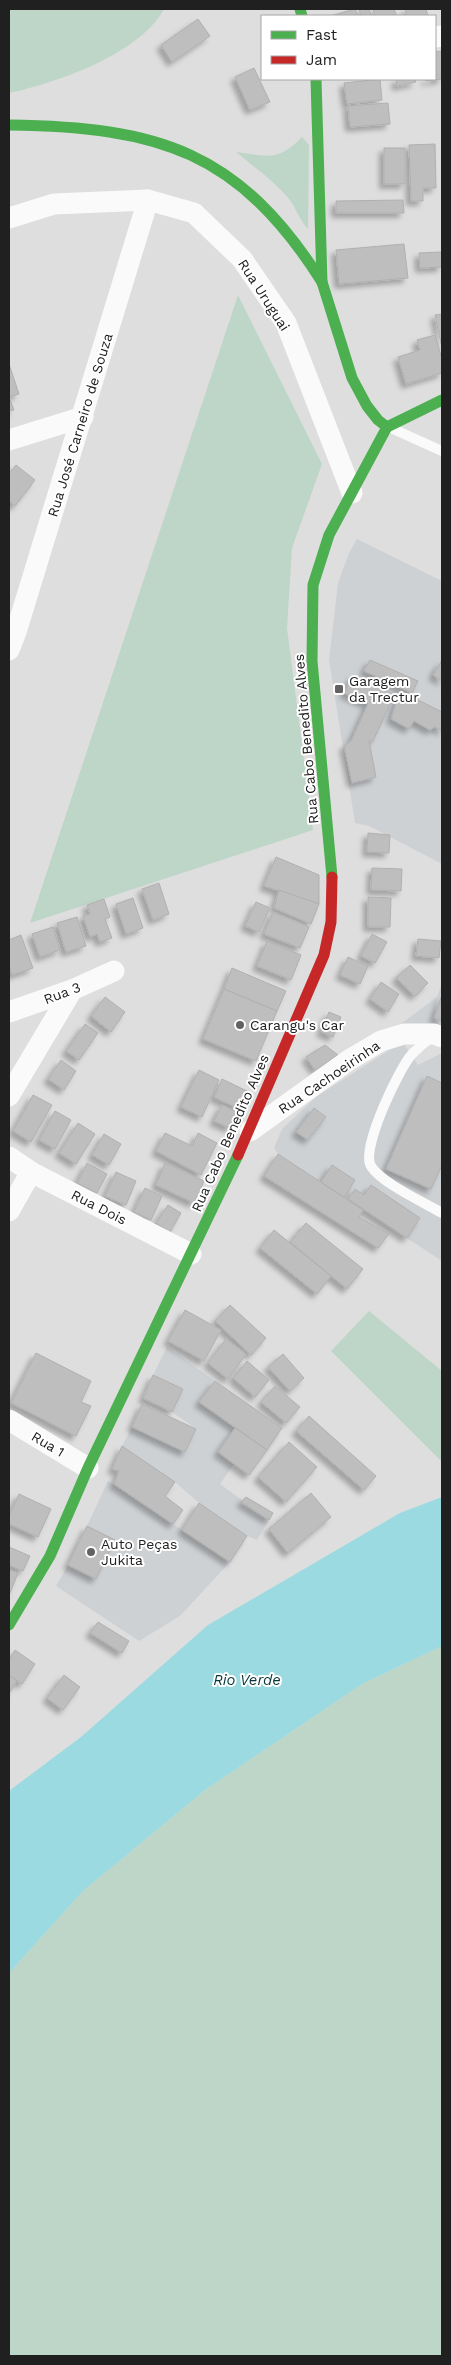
<svg xmlns="http://www.w3.org/2000/svg" width="451" height="2365" viewBox="0 0 451 2365" font-family="'Work Sans',sans-serif">
	<style>
		.built { fill: #ced1d4 }
		.green { fill: #bed6c8 }
		.water { fill: #9adae0 }
		.building { fill: #bebebe; stroke: #b0b0b0; filter: url(#shadow) }
		.lines { fill: none; stroke-linecap: round; stroke-linejoin: round }
		.lane { stroke: #fafafa; stroke-width: 10 }
		.street { stroke: #fafafa; stroke-width: 21 }
		.fast { stroke: #4caf50; stroke-width: 11 }
		.jam { stroke: #c62828; stroke-width: 11 }
		.poi-dot { fill: #626262; stroke: #fff; stroke-width: 2 }
		.labels { text-anchor: middle; stroke-width: 4; stroke-linejoin: round; paint-order: stroke }
		.street-label { font-size: 14px; fill: #202020; stroke: #fff }
		.poi-label { font-size: 14px; fill: #202020; stroke: #fff; text-anchor: start }
		.water-label { font-size: 15px; font-style: italic; fill: #08363a; stroke: #fff }
	</style>
	<defs>
		<filter id="shadow"><feDropShadow dx="-4.5" dy="4.5" stdDeviation="2.5" flood-color="#0004"/></filter>
	</defs>
	<rect width="100%" height="100%" fill="#dedede"/>
	<g class="built">
		<path d="M357,539L442,581V864L369,826L355,823L329,660L338,583L349,553Z"/>
		<path d="M442,983V1033L394,1029L437,997Z"/>
		<path d="M404,1044L418,1065L442,1053V1261L278,1154L274,1148L282,1129L316,1097L391,1049Z"/>
		<path d="M167,1347L215,1381L199,1402L235,1428L218,1452L234,1464L220,1484L269,1520L257,1540L247,1536L199,1503L175,1482L122,1446L132,1427L185,1452L196,1429L172,1412L183,1389L153,1375Z"/>
		<path d="M108,1481L230,1562L180,1616L139,1641L56,1586L68,1565L96,1579L115,1540L87,1526Z"/>
	</g>
	<g class="green">
		<path d="M9,9H164C140,54 56,83 9,93Z"/>
		<path d="M302,137L309,145L308,229C299,219 296,208 289,199C274,181 254,167 236,152C268,156 278,162 302,137Z"/>
		<path d="M238,295L322,464L292,548L287,628L313,830L30,923Z"/>
		<path d="M369,1311L442,1371V1462L331,1351Z"/>
		<path d="M442,1646V2356H9V1973L83,1891L205,1790L362,1684Z"/>
	</g>
	<path class="water" d="M442,1497V1646L362,1684L205,1790L83,1891L9,1973V1791L81,1737L208,1625L400,1513Z"/>
	<g class="building">
		<path d="M355,9L358,16H330Z"/>
		<path d="M359,9H369L371,16H361Z"/>
		<path d="M373,9H394L397,16H375Z"/>
		<path d="M405,9H426L428,16H407Z"/>
		<path d="M198,19L210,36L172,62L161,45Z"/>
		<path d="M442,51V79L426,81L425,79H435V52Z"/>
		<path d="M254,68L270,102L250,110L235,77Z"/>
		<path d="M380,79L382,100L347,104L344,83Z"/>
		<path d="M396,79H415L416,82L397,86Z"/>
		<path d="M388,103L390,124L350,127L348,106Z"/>
		<path d="M435,144L436,188H423V201H411L409,145Z"/>
		<rect x="384" y="148" width="21" height="36"/>
		<path d="M403,200L404,213H336V201Z"/>
		<path d="M404,244L408,278L339,284L336,250Z"/>
		<path d="M442,252V267L420,268L419,253Z"/>
		<path d="M442,314V348L435,315Z"/>
		<path d="M435,335L442,359V373L406,384L398,357L420,350L417,340Z"/>
		<path d="M9,364L19,394L9,397L14,410L9,411Z"/>
		<path d="M16,465L35,480L15,506L9,501V474Z"/>
		<path d="M370,660L418,681L412,693L364,671Z"/>
		<path d="M442,660V681L433,675Z"/>
		<path d="M353,675L394,695L373,741H369L376,777L352,783L344,746L351,741L368,704L344,693Z"/>
		<path d="M400,691L442,712V731L435,727L430,730L414,721L409,729L391,719Z"/>
		<path d="M368,833L390,835L389,853L367,852Z"/>
		<path d="M276,857L319,875V904L264,886Z"/>
		<path d="M372,868L402,869L401,891L371,890Z"/>
		<path d="M159,883L169,914L153,920L142,889Z"/>
		<path d="M279,890L319,904L311,924L274,908Z"/>
		<path d="M368,897L391,898L390,927H368Z"/>
		<path d="M133,898L143,928L126,934L116,904Z"/>
		<path d="M104,899L110,917L105,919L112,938L100,942L97,934L90,937L83,916L90,914L87,905Z"/>
		<path d="M256,902L270,908L259,932L245,926Z"/>
		<path d="M273,912L309,927L300,948L264,934Z"/>
		<path d="M77,917L86,946L66,952L57,923Z"/>
		<path d="M53,927L60,950L40,957L32,934Z"/>
		<path d="M372,934L387,942L375,963L361,956Z"/>
		<path d="M21,935L33,968L12,975L9,965V940Z"/>
		<path d="M418,939L441,941L439,958L416,956Z"/>
		<path d="M267,941L301,955L291,980L257,966Z"/>
		<path d="M348,957L368,966L360,984L340,975Z"/>
		<path d="M410,965L428,983L415,996L396,978Z"/>
		<path d="M232,968L286,991L277,1011L224,989Z"/>
		<path d="M381,982L399,994L388,1012L370,999Z"/>
		<path d="M224,989L277,1011L256,1061L203,1039Z"/>
		<path d="M442,995V1021L434,1018Z"/>
		<path d="M105,997L125,1012L111,1032L91,1016Z"/>
		<path d="M329,1012L341,1017L333,1037L321,1032Z"/>
		<path d="M85,1024L98,1033L79,1060L66,1051Z"/>
		<path d="M325,1045L338,1055L315,1070L306,1057Z"/>
		<path d="M61,1060L76,1071L64,1090L48,1079Z"/>
		<path d="M199,1070L219,1080L202,1117L181,1107Z"/>
		<path d="M427,1076L442,1083V1165L431,1189L386,1169Z"/>
		<path d="M222,1079L247,1091L239,1109L214,1097Z"/>
		<path d="M33,1095L52,1105L31,1142L13,1131Z"/>
		<path d="M222,1105L237,1112L230,1128L214,1121Z"/>
		<path d="M314,1108L326,1117L308,1140L296,1132Z"/>
		<path d="M55,1111L71,1120L55,1149L39,1140Z"/>
		<path d="M78,1123L95,1134L76,1164L59,1153Z"/>
		<path d="M165,1133L192,1146L198,1133L217,1143L201,1175L156,1151Z"/>
		<path d="M104,1134L121,1144L109,1165L92,1155Z"/>
		<path d="M278,1154L363,1210L359,1217L389,1234L378,1248L264,1176Z"/>
		<path d="M87,1163L107,1174L97,1193L77,1183Z"/>
		<path d="M165,1163L204,1181L194,1203L156,1185Z"/>
		<path d="M332,1165L355,1180L344,1197L321,1182Z"/>
		<path d="M116,1172L136,1181L126,1205L105,1196Z"/>
		<path d="M371,1185L420,1218L407,1238L348,1199L355,1189L364,1195Z"/>
		<path d="M145,1188L162,1196L151,1220L134,1212Z"/>
		<path d="M168,1205L181,1213L170,1232L156,1223Z"/>
		<path d="M306,1223L363,1269L347,1289L290,1242Z"/>
		<path d="M274,1230L331,1276L317,1294L260,1248Z"/>
		<path d="M230,1305L266,1338L251,1355L215,1321Z"/>
		<path d="M185,1310L221,1330L204,1361L168,1341Z"/>
		<path d="M226,1339L246,1354L228,1379L208,1363Z"/>
		<path d="M36,1353L91,1381L81,1402L91,1406L76,1436L11,1403Z"/>
		<path d="M283,1354L304,1378L290,1391L268,1367Z"/>
		<path d="M247,1361L269,1380L255,1397L233,1378Z"/>
		<path d="M153,1375L183,1389L172,1412L143,1398Z"/>
		<path d="M215,1381L282,1428L267,1450L199,1402Z"/>
		<path d="M275,1386L300,1407L286,1423L261,1402Z"/>
		<path d="M142,1404L196,1429L185,1452L132,1427Z"/>
		<path d="M309,1416L376,1476L364,1490L296,1431Z"/>
		<path d="M235,1428L267,1450L249,1475L218,1452Z"/>
		<path d="M289,1442L317,1467L286,1502L258,1477Z"/>
		<path d="M122,1446L175,1482L165,1496L183,1510L173,1524L114,1484L119,1471L112,1469Z"/>
		<path d="M311,1493L331,1517L288,1553L269,1529Z"/>
		<path d="M19,1494L51,1509L38,1537L9,1524V1516Z"/>
		<path d="M246,1497L273,1513L269,1520L241,1502Z"/>
		<path d="M199,1503L247,1536L230,1562L182,1530Z"/>
		<path d="M87,1526L115,1540L96,1579L68,1565Z"/>
		<path d="M9,1547L30,1556L23,1571L9,1565Z"/>
		<path d="M9,1570L18,1573L10,1593L9,1592Z"/>
		<path d="M98,1622L129,1641L122,1653L90,1633Z"/>
		<path d="M15,1650L35,1664L22,1684L9,1675V1660Z"/>
		<path d="M9,1675L17,1681L9,1693Z"/>
		<path d="M64,1675L80,1687L63,1710L47,1698Z"/>
	</g>
	<g class="lines">
		<g class="lane">
			<path d="M393,429L442,451"/>
			<path d="M432,1037C425,1042 418,1048 412,1054C398,1070 363,1145 370,1164C377,1181 425,1203 442,1213"/>
		</g>
		<g class="street">
			<path d="M435,37L442,36"/>
			<path d="M9,218L54,204L148,200L194,213L242,259L286,323L352,493"/>
			<path d="M9,440L83,417"/>
			<path d="M9,650L16,632L148,200"/>
			<path d="M9,1012L72,990L114,971"/>
			<path d="M9,1096L72,990"/>
			<path d="M250,1131L349,1060L381,1041L404,1034H434L442,1037"/>
			<path d="M9,1157L31,1172L191,1254"/>
			<path d="M9,1211L31,1172"/>
			<path d="M9,1420L88,1468"/>
		</g>
		<g class="fast">
			<path d="M300,9L302,16"/>
			<path d="M316,79L322,282L352,378L367,406L378,420L387,427L442,400"/>
			<path d="M9,125C159,127 239,151 322,282"/>
			<path d="M332,877L312,661L313,585L329,535L387,427"/>
			<path d="M9,1625L50,1556L88,1468L238,1155"/>
		</g>
		<path class="jam" d="M238,1155L324,955L331,922L332,877"/>
	</g>
	<g class="poi-dot">
		<rect x="334" y="684" width="10" height="10" rx="2.5"/>
		<circle cx="240" cy="1025" r="5"/>
		<circle cx="91" cy="1552" r="5"/>
	</g>
	<g class="labels">
		<g class="street-label">
			<text transform="translate(264 295) rotate(57)" y="5">Rua Uruguai</text>
			<text transform="translate(80 425) rotate(-73)" y="5">Rua José Carneiro de Souza</text>
			<text transform="translate(306 739) rotate(-95)" y="5">Rua Cabo Benedito Alves</text>
			<text transform="translate(62 993) rotate(-21)" y="5">Rua 3</text>
			<text transform="translate(329 1077) rotate(-34)" y="5">Rua Cachoeirinha</text>
			<text transform="translate(230 1133) rotate(-66)" y="5">Rua Cabo Benedito Alves</text>
			<text transform="translate(99 1207) rotate(27)" y="5">Rua Dois</text>
			<text transform="translate(48 1444) rotate(31)" y="5">Rua 1</text>
		</g>
		<g class="poi-label">
			<text x="349" y="686">Garagem<tspan x="349" dy="16">da Trectur</tspan></text>
			<text x="250" y="1030">Carangu's Car</text>
			<text x="101" y="1549">Auto Peças<tspan x="101" dy="16">Jukita</tspan></text>
		</g>
		<g class="water-label">
			<text x="247" y="1685">Rio Verde</text>
		</g>
	</g>
	<rect width="451" height="2365" fill="none" stroke="#202020" stroke-width="20"/>
	<rect x="261" y="15" width="175" height="65" fill="#ffffff" stroke="#a6a6a6"/>
	<rect x="271" y="31" width="25" height="8" fill="#4caf50" stroke="#a6a6a6"/>
	<text x="306" y="40" font-size="15" fill="#202020">Fast</text>
	<rect x="271" y="56" width="25" height="8" fill="#c62828" stroke="#a6a6a6"/>
	<text x="306" y="65" font-size="15" fill="#202020">Jam</text>
</svg>
